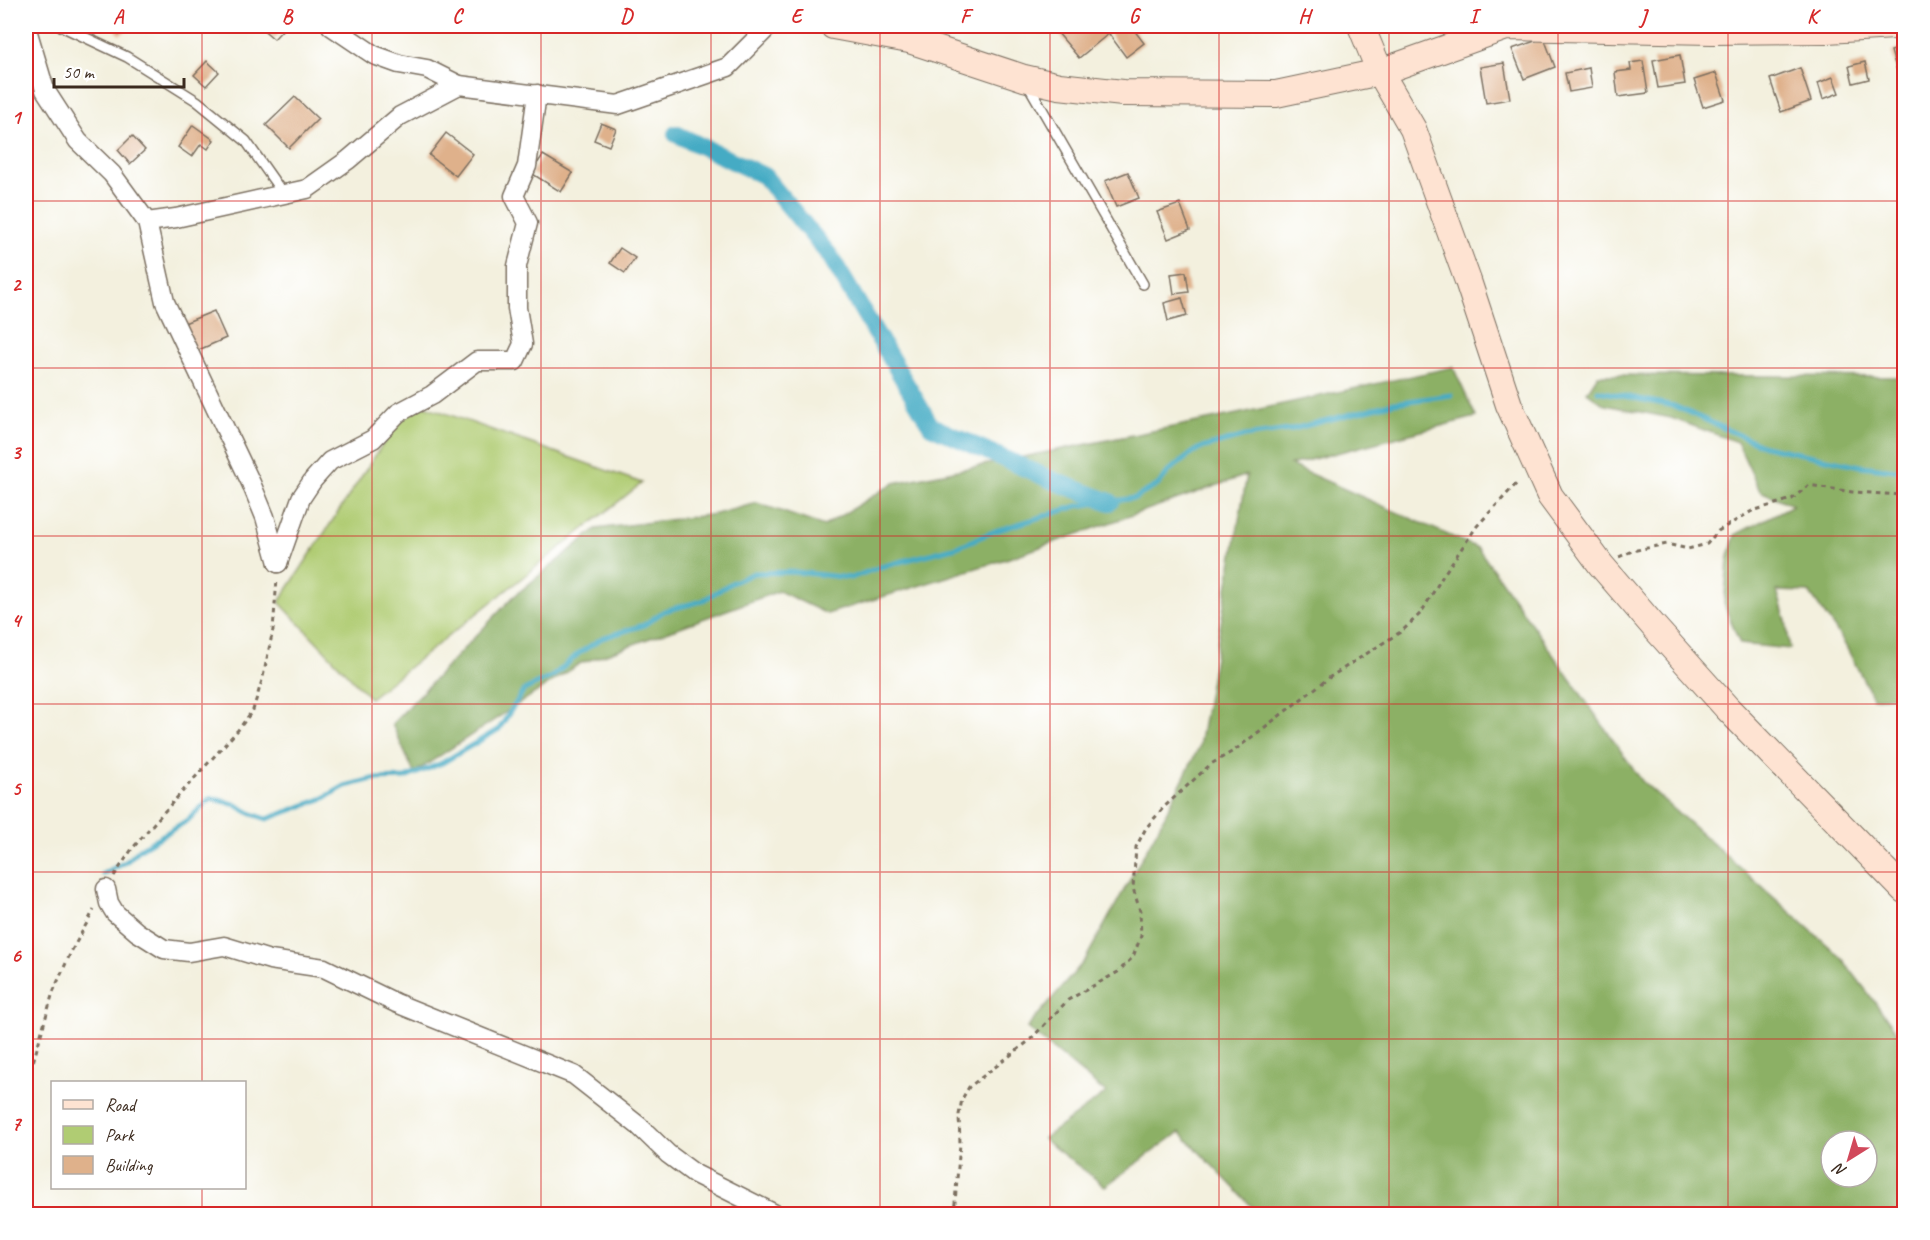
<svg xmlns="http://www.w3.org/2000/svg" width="1930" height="1240" viewBox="0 0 1930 1240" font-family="Caveat,sans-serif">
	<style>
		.green { fill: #b0cc73; stroke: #767b48; stroke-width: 1.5 }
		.forest { fill: #8cb065; stroke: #646d42; stroke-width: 1.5; fill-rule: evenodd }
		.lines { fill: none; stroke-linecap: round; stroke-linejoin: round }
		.stream { stroke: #45abc4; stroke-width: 5 }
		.canal { stroke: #45abc4; stroke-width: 18 }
		.building { fill: #dfb18b }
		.lane-casing { stroke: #7b6f61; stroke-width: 12 }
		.street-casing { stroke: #7b6f61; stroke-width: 21 }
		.secondary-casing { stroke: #7b6f61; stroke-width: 28 }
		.path { stroke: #7b6f61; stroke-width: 3; stroke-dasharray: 4.5 4.5; stroke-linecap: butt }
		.lane { stroke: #fff; stroke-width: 9 }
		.street { stroke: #fff; stroke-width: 18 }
		.secondary { stroke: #fee3d2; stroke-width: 26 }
		.grid { fill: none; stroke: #d62828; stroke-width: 1.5; stroke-opacity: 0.55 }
		.neatline { fill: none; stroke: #d62828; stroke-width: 2 }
		.grid-label { font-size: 20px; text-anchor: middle; font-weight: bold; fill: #d62828 }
	</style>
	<rect width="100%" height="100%" fill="#fff"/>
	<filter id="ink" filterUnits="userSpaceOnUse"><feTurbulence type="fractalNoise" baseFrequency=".0167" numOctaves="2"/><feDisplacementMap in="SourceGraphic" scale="12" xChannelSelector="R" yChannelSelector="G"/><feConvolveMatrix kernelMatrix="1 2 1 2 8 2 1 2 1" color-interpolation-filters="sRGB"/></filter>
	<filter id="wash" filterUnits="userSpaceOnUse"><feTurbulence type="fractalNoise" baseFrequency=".008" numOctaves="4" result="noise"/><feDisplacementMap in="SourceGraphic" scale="24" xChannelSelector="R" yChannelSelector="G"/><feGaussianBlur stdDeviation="1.35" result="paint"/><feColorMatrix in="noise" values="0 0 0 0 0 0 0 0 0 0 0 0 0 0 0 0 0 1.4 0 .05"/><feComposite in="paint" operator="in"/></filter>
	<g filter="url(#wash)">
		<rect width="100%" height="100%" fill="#f3f0de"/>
		<path class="green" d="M411,401L642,483L370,698L279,602Z"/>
		<g class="forest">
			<path d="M1453,367L1476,417L1290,465L1478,548L1642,781L1841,957L1904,1041V1214H1259L1180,1132L1105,1186L1043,1139L1106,1093L1027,1028L1085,960L1159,827L1199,747L1247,475L1009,558L827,614L779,591L579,664L414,773L392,724L513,597L596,529L716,514L757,503L824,526L894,483L1237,414ZM1831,1141H1867V1177H1831Z"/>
			<path d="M1598,375L1904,377V698L1901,695L1873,698L1842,639L1809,592L1777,591L1786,621L1790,649L1740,644L1724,604L1728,560L1735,535L1793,505L1760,491L1737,442L1671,418L1605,405L1587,392Z"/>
		</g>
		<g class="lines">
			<g class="stream">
				<path d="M1598,391L1674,406L1764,446L1861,466L1904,471"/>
				<path d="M103,874L126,862L140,849L188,820L211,798L234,804L252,814L267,819L324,798L345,786L373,779L405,778L442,763L499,729L524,690L553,676L578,654L602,638L644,625L664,611L702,601L731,583L754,573L796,572L851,578L880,567L957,547L995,531L1077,506L1135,498L1158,485L1169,471L1198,449L1245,436L1289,430L1394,403L1451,395"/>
			</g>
			<path class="canal" d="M676,134L764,176L830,256L931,426L1054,481L1110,502"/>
		</g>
		<g id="blocks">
			<g class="building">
				<path d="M114,26H136L119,35Z"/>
				<path d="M259,26H286L274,39Z"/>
				<path d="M1052,26H1099L1107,35L1079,58Z"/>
				<path d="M1120,26H1131L1144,43L1126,57L1109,34Z"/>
				<path d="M1544,38L1555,67L1524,79L1512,49Z"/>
				<path d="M1904,47V76L1899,78L1891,51Z"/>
				<path d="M1680,55L1685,84L1658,88L1653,60Z"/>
				<path d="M207,61L219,72L206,86L194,75Z"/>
				<path d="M1643,61L1648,93L1618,97L1615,72L1631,70L1630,63Z"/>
				<path d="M1865,62L1869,79L1853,83L1849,66Z"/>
				<path d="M1504,63L1510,99L1486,103L1480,67Z"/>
				<path d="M1589,68L1592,88L1569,92L1565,73Z"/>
				<path d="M1800,68L1811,101L1781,112L1770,79Z"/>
				<path d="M1716,73L1725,100L1703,107L1694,80Z"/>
				<path d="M1833,77L1839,93L1823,99L1818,83Z"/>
				<path d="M295,97L318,119L289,148L266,125Z"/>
				<path d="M601,123L616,129L609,146L594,140Z"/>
				<path d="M193,125L214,140L208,149L201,144L192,157L178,147Z"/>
				<path d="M446,133L473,154L456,176L429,155Z"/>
				<path d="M132,136L145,150L130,164L118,150Z"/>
				<path d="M543,155L573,173L561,192L531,173Z"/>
				<path d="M1128,172L1139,198L1116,207L1105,181Z"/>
				<path d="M1180,204L1190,230L1168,239L1157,212Z"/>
				<path d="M620,248L635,258L625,273L610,263Z"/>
				<path d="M1186,272L1189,292L1174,294L1171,274Z"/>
				<path d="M1182,298L1187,316L1168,321L1164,303Z"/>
				<path d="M214,311L226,338L194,352L182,324Z"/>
			</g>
		</g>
	</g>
	<g filter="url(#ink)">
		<use href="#blocks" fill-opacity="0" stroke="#7b6f61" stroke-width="1.5"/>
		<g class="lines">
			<g class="lane-casing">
				<g id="lane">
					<path d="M61,26L127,57L197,101L246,141L284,195"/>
					<path d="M1027,83L1143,284"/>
				</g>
			</g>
			<g class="street-casing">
				<g id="street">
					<path d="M26,26L45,90L78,141L112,174L147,222L165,302L251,483L265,517L278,563"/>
					<path d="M331,26L374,55L399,64L427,69L459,85"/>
					<path d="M147,222L176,218L307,189L348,160L400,116L459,85L618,105L728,67L769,26"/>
					<path d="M278,563L301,498L313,480L330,461L373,439L398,413L432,395L477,361H515L523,344L517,308V266L528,223L514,196L527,166L537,94"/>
					<path d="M106,889L109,903L115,913L137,932L164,949L189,952L224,946L270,960L324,968L396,1003L574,1075L639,1126L668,1154L695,1174L775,1214"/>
				</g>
			</g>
			<g class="secondary-casing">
				<g id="secondary">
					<path d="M833,26L909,40L1024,78L1059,86L1123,93L1276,94L1380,72L1506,27L1712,31L1827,30L1894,26"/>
					<path d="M1361,26L1380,72L1413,129L1468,281L1509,405L1550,496L1601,565L1656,629L1727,708L1904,890"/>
				</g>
			</g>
			<g class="path">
				<path d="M1619,557L1632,551L1667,544L1688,549L1707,544L1718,531L1752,511L1792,499L1809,485L1852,492L1904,495"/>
				<path d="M114,876L132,849L154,823L238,730L253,710L263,677L273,630L277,579"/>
				<path d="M26,1087L53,992L71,952L94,910"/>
				<path d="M954,1214L960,1144L959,1115L962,1099L969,1087L1029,1041L1068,1000L1118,972L1133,957L1141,936L1140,911L1133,888L1136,847L1146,828L1164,807L1211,764L1235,750L1330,677L1402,631L1421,613L1444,574L1477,526L1519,481"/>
			</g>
			<use href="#lane" class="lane"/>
			<use href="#street" class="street"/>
			<use href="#secondary" class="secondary"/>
		</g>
	</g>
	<path class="grid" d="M202,26V1082M372,26V1214M541,26V1214M711,26V1214M880,26V1214M1050,26V1214M1219,26V1214M1389,26V1214M1558,26V1214M1728,26V1214M26,201H1904M26,368H1904M26,536H1904M26,704H1904M26,872H1904M26,1039H1904M202,1188V1214"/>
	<rect width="1930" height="1240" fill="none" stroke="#fff" stroke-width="66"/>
	<rect x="51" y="1081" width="195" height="108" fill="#ffffff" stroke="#b1aaa5" stroke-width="1.5"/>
	<rect x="63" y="1100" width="30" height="9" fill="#fee3d2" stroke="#b1aaa5" stroke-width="1.5"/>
	<text x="105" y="1111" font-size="18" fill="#3b2a1e">Road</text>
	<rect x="63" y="1126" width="30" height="18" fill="#b0cc73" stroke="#b1aaa5" stroke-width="1.5"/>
	<text x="105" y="1141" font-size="18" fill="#3b2a1e">Park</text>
	<rect x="63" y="1156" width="30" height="18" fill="#dfb18b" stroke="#b1aaa5" stroke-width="1.5"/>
	<text x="105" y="1171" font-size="18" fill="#3b2a1e">Building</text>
	<g transform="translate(1849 1159) rotate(217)"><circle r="28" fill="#ffffff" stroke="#b1aaa5" stroke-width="1.5"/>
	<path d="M0-4.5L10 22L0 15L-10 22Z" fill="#d1495b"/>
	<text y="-9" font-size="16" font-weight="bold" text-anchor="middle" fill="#3b2a1e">N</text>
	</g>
	<path d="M54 78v9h130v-9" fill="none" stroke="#3b2a1e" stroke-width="3"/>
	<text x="63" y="78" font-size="18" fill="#3b2a1e" stroke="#ffffff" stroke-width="4.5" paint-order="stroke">50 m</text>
	<rect x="33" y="33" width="1864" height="1174" class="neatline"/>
	<g class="grid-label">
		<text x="118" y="23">A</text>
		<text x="287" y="23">B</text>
		<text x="457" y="23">C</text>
		<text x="626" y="23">D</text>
		<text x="796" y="23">E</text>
		<text x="965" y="23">F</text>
		<text x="1134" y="23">G</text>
		<text x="1304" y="23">H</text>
		<text x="1473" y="23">I</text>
		<text x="1643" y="23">J</text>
		<text x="1812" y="23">K</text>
		<text x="16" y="124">1</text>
		<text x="16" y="291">2</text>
		<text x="16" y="459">3</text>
		<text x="16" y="627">4</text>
		<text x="16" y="795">5</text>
		<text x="16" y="962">6</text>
		<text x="16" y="1130">7</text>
	</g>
</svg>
